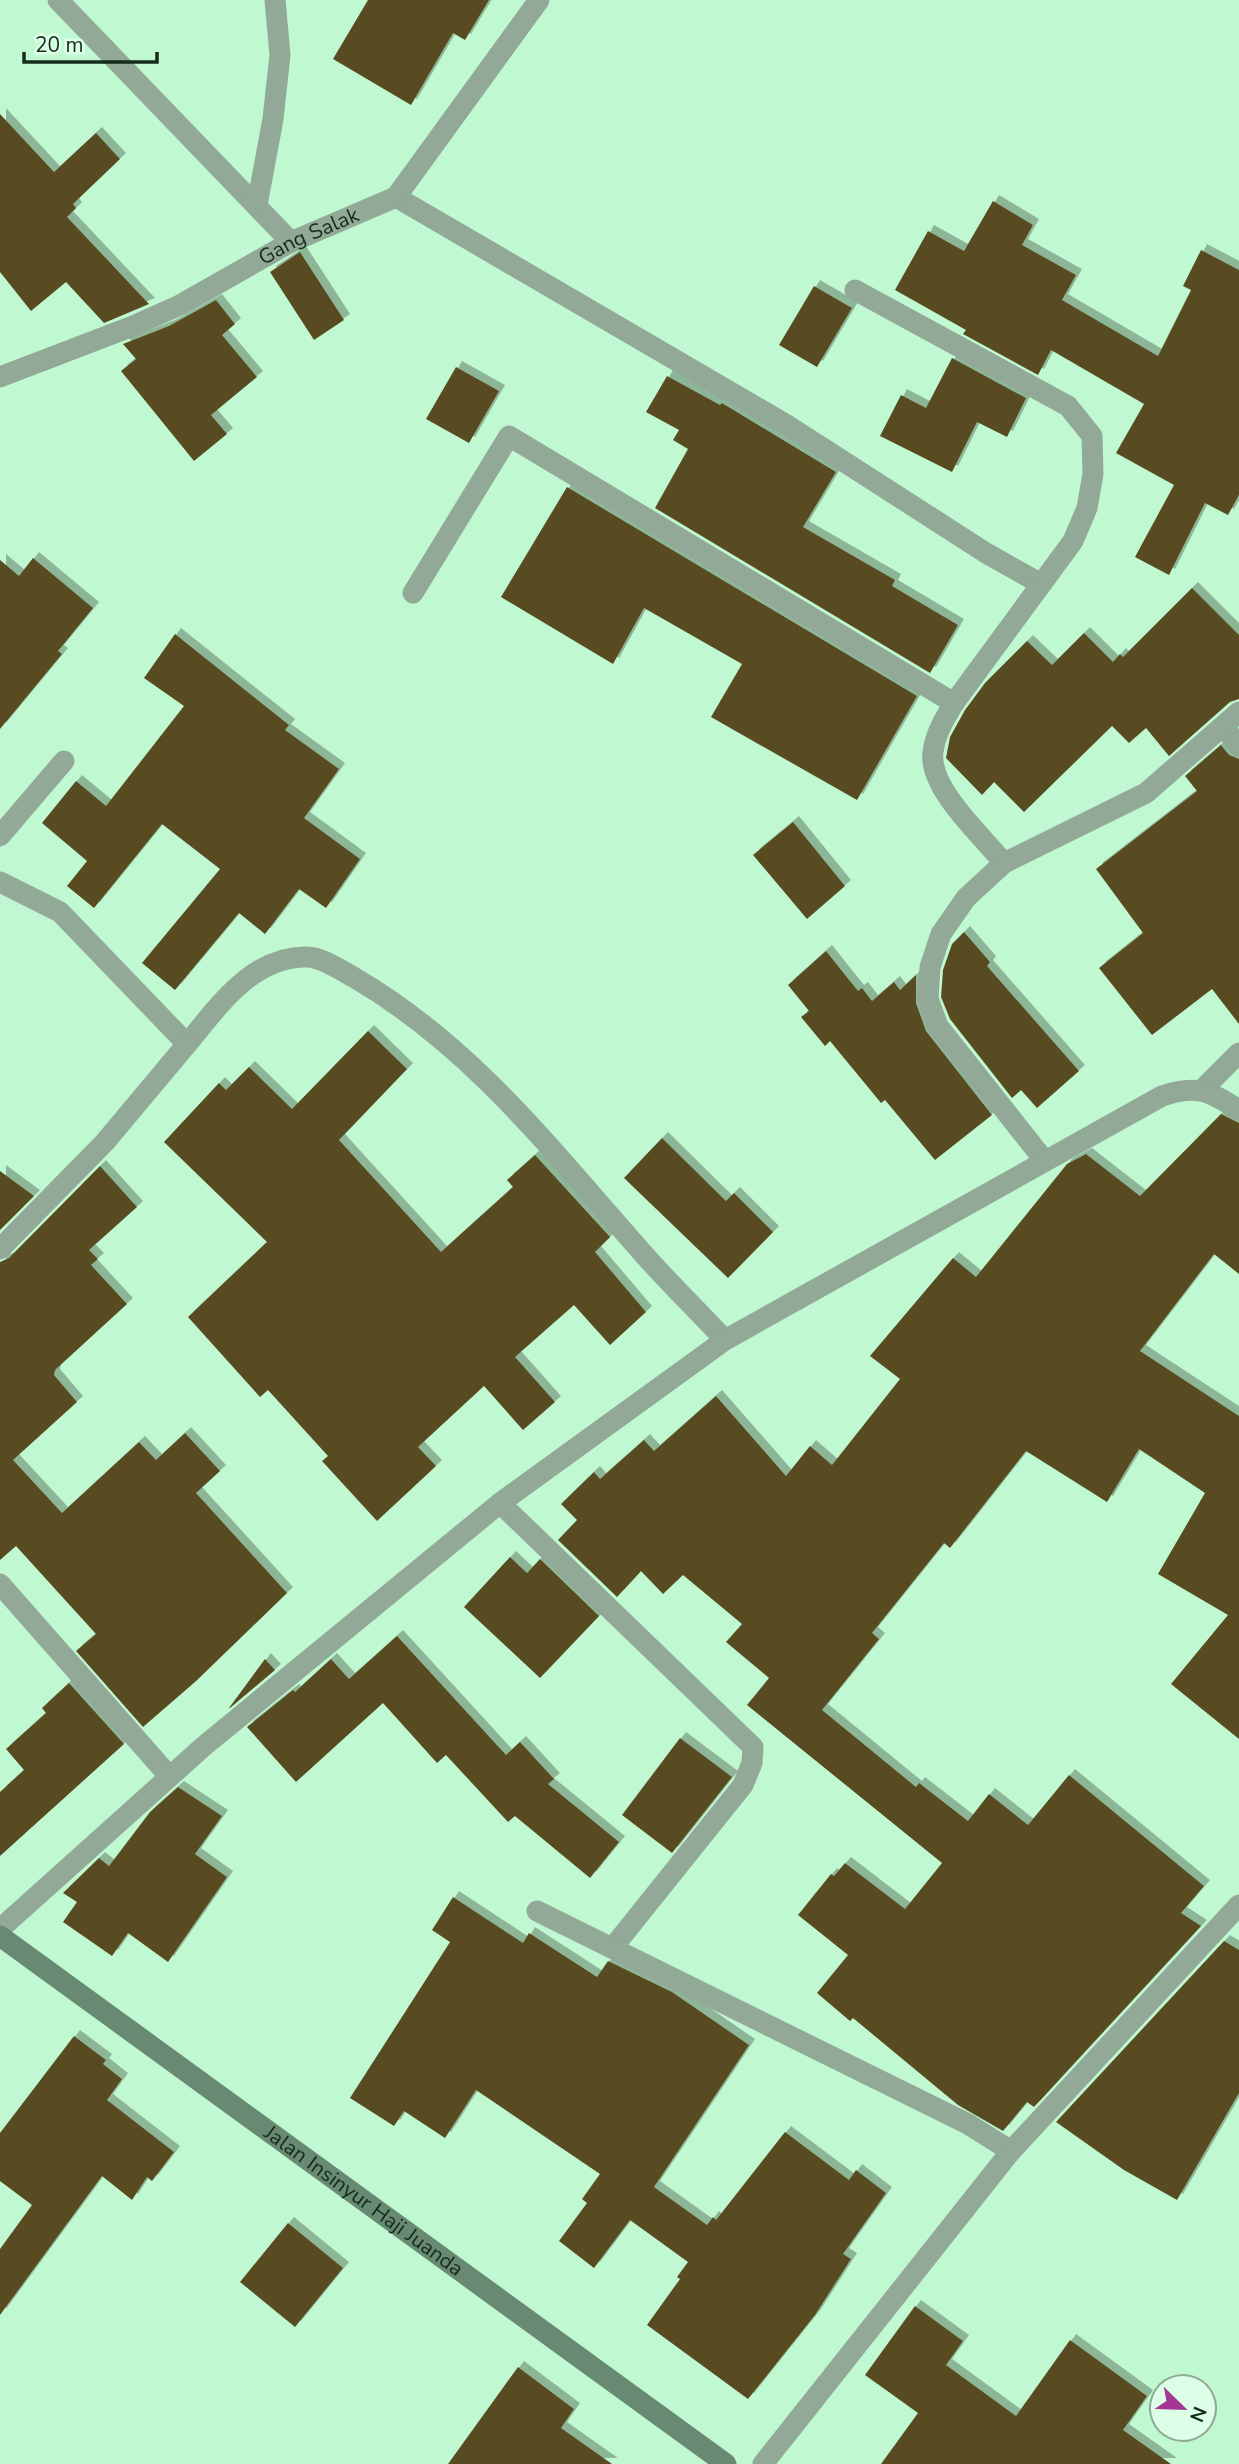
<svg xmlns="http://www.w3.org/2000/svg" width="1239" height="2464" viewBox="0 0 1239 2464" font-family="'Nunito Sans',sans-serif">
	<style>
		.building { fill: #584c22; filter: url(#shadow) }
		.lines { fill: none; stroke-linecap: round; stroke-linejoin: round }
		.lane { stroke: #92a998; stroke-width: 21 }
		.street { stroke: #92a998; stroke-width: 21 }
		.secondary { stroke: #688a72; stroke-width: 21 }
		.labels { text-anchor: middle; stroke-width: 7; stroke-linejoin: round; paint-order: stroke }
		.street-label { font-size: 21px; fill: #162b1d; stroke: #deffe7 }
	</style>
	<defs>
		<filter id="shadow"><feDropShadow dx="6" dy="-6" stdDeviation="0" flood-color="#0004"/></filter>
	</defs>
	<rect width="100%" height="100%" fill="#c0f8d1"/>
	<g class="building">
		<path d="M368,0H489L465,40L453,33L411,105L333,59Z"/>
		<path d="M0,114L54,172L96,133L120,159L73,204L76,208L67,217L149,304L104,323L66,282L31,311L0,272Z"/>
		<path d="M993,201L1033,225L1022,245L1076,275L1062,300L1158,356L1191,290L1183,286L1201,250L1239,270V495L1228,515L1205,503L1169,575L1135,557L1174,485L1116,453L1144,404L1051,350L1038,375L963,334L966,330L895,290L928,231L964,251Z"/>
		<path d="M300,252L344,320L314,340L270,272Z"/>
		<path d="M814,286L852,308L817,367L779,345Z"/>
		<path d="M216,300L235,324L222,335L257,377L211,415L227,434L194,461L121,371L136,359L123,344L169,326Z"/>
		<path d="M952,358L1026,398L1007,437L977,422L952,472L880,436L901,395L926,408Z"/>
		<path d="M456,367L499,391L469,443L426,419Z"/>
		<path d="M667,376L720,405L722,403L836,472L803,527L895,580L892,586L958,625L930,673L655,508L688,449L673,440L679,430L646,412Z"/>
		<path d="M567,487L917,696L857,800L711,717L742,664L644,608L613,664L501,597Z"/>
		<path d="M33,558L93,608L58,651L62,654L0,729V560L19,576Z"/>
		<path d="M1192,588L1239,635V699L1230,702L1169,756L1146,728L1129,743L1112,726L1024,812L994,782L982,795L946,758L950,737L965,710L985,683L1027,641L1052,665L1084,633L1113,662L1120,654L1123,657Z"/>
		<path d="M175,634L289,725L285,730L339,769L304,818L360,859L326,908L299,889L265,934L239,913L175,990L142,963L220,869L162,824L94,908L67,886L87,861L42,823L76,781L106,806L184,706L144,678Z"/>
		<path d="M1221,745L1229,755L1239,759V1024L1212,989L1152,1035L1099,968L1143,933L1096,869L1197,791L1185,776Z"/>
		<path d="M793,822L845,886L807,919L753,855Z"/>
		<path d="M964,932L990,962L987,966L1079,1071L1037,1108L1021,1090L1012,1098L950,1019L941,997L943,970L952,944Z"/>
		<path d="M826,951L858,991L862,988L872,1001L894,982L900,990L916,975V1003L926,1031L992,1115L935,1160L885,1100L881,1103L830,1041L825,1046L801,1017L809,1011L788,985Z"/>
		<path d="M368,1031L407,1069L339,1140L441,1252L513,1187L507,1180L535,1155L610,1237L595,1252L646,1312L610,1345L574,1305L515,1357L555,1402L523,1430L484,1386L418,1447L436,1466L377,1521L322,1461L328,1456L268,1390L260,1397L188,1317L267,1242L164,1142L219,1083L226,1090L249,1067L292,1109Z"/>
		<path d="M1221,1114L1239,1123V1274L1214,1254L1140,1351L1239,1416V1739L1171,1684L1228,1615L1158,1574L1205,1493L1139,1449L1107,1502L1026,1451L950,1548L944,1543L872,1633L879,1639L822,1710L916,1787L919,1783L968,1821L989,1794L1028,1825L1069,1775L1204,1886L1181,1913L1201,1926L1034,2107L1027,2102L1003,2131L958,2105L853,2018L850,2021L817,1993L848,1955L798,1915L831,1874L834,1876L845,1863L905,1909L942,1863L747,1705L769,1678L726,1642L742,1624L683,1575L663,1594L641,1571L617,1597L558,1540L577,1520L561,1504L594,1472L600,1479L644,1440L654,1451L716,1396L786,1476L810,1446L832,1465L900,1379L870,1356L953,1258L976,1277L1067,1164L1086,1154L1140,1196Z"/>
		<path d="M662,1138L726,1201L734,1193L773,1232L728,1278L624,1178Z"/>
		<path d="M100,1166L137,1207L89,1250L98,1259L91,1265L127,1304L55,1370L54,1375L77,1402L13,1460L62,1513L139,1442L156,1460L185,1433L220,1471L196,1493L287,1593L195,1682L143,1727L76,1651L96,1634L16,1546L0,1560V1262L9,1258Z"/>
		<path d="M0,1171L34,1196L0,1230Z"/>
		<path d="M510,1557L527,1573L540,1559L599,1616L540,1678L464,1607Z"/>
		<path d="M397,1636L506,1755L520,1742L554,1779L548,1784L619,1842L590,1878L515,1816L508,1822L446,1755L437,1763L383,1703L296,1782L247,1727L293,1690L295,1692L331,1659L349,1679Z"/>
		<path d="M265,1659L275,1670L230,1708H229Z"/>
		<path d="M69,1683L124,1744L0,1856V1792L24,1770L6,1749L46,1713L42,1708Z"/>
		<path d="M680,1738L732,1777L672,1853L622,1815Z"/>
		<path d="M178,1787L222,1816L195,1854L227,1877L168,1962L128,1933L112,1956L63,1922L77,1902L63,1893L99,1858L109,1866L150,1812Z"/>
		<path d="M453,1897L523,1943L529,1933L597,1977L608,1961L672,1992L749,2045L654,2187L707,2225L713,2217L716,2220L785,2132L849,2180L856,2170L886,2193L843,2254L851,2259L815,2315L748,2399L647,2325L680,2279L677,2277L688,2262L630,2220L594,2268L559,2241L587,2203L582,2199L600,2174L476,2090L445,2138L404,2111L394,2126L350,2098L450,1942L432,1930Z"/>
		<path d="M1224,1941L1239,1950V2093L1177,2200L1124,2170L1056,2122Z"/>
		<path d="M74,2036L106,2060L103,2064L122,2079L107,2100L174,2152L152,2181L147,2177L132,2200L102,2176L0,2315V2249L32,2205L0,2181V2133Z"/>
		<path d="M288,2223L343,2268L295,2327L240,2282Z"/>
		<path d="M915,2306L963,2341L946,2365L1016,2416L1070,2340L1147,2396L1123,2430L1171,2464H881L918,2413L865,2375Z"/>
		<path d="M518,2367L574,2409L561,2428L612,2464H448Z"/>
	</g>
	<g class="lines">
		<g class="lane">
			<path d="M0,836L64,761"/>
			<path d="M1201,1091L1239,1053"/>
		</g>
		<g class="street">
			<path d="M58,0L291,242"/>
			<path d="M396,197L787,425L986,553L1041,584"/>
			<path d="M257,205L273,119L280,55L275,0"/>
			<path d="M855,290L1068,406L1092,436L1093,474L1087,508L1073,541L954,703"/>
			<path id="s1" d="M0,377L133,326L180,305L291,242L396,197L539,0"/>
			<path d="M413,593L509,436L954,703C945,718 935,734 933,752C928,788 982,836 1004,863"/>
			<path d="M1224,727L1239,746"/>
			<path d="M0,882L60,912L187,1044C218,1007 252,956 307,957C322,957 342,971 355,978C475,1048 557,1157 648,1259C673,1287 700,1313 725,1340"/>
			<path d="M1044,1160L938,1026L928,999L930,967L941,934L966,898L1004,863L1146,793L1239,712"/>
			<path d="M0,1249L105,1142L187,1044"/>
			<path d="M500,1503L753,1747L752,1763L743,1785L614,1946"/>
			<path d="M0,1584L169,1776"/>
			<path d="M537,1911L968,2124L1011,2151"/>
			<path d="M0,1929L204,1746L500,1503L725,1340L1162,1096C1197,1084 1209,1091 1239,1110"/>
			<path d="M763,2464L1011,2151L1239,1905"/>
		</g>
		<path class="secondary" id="s2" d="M0,1936L726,2464"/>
	</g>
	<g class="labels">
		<g class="street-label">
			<text dy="7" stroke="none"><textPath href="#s1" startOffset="340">Gang Salak</textPath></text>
			<text dy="7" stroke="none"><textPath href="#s2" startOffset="450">Jalan Insinyur Haji Juanda</textPath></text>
		</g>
	</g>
	<g transform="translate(1183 2408) rotate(113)"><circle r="33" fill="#deffe7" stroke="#8eaa96" stroke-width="2"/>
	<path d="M0-5L12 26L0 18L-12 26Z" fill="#a43694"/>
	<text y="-10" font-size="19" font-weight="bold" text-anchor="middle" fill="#162b1d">N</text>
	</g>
	<path d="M24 52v10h133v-10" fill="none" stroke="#162b1d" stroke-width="3.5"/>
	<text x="35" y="52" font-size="21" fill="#162b1d" stroke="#deffe7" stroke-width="5" paint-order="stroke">20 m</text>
</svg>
